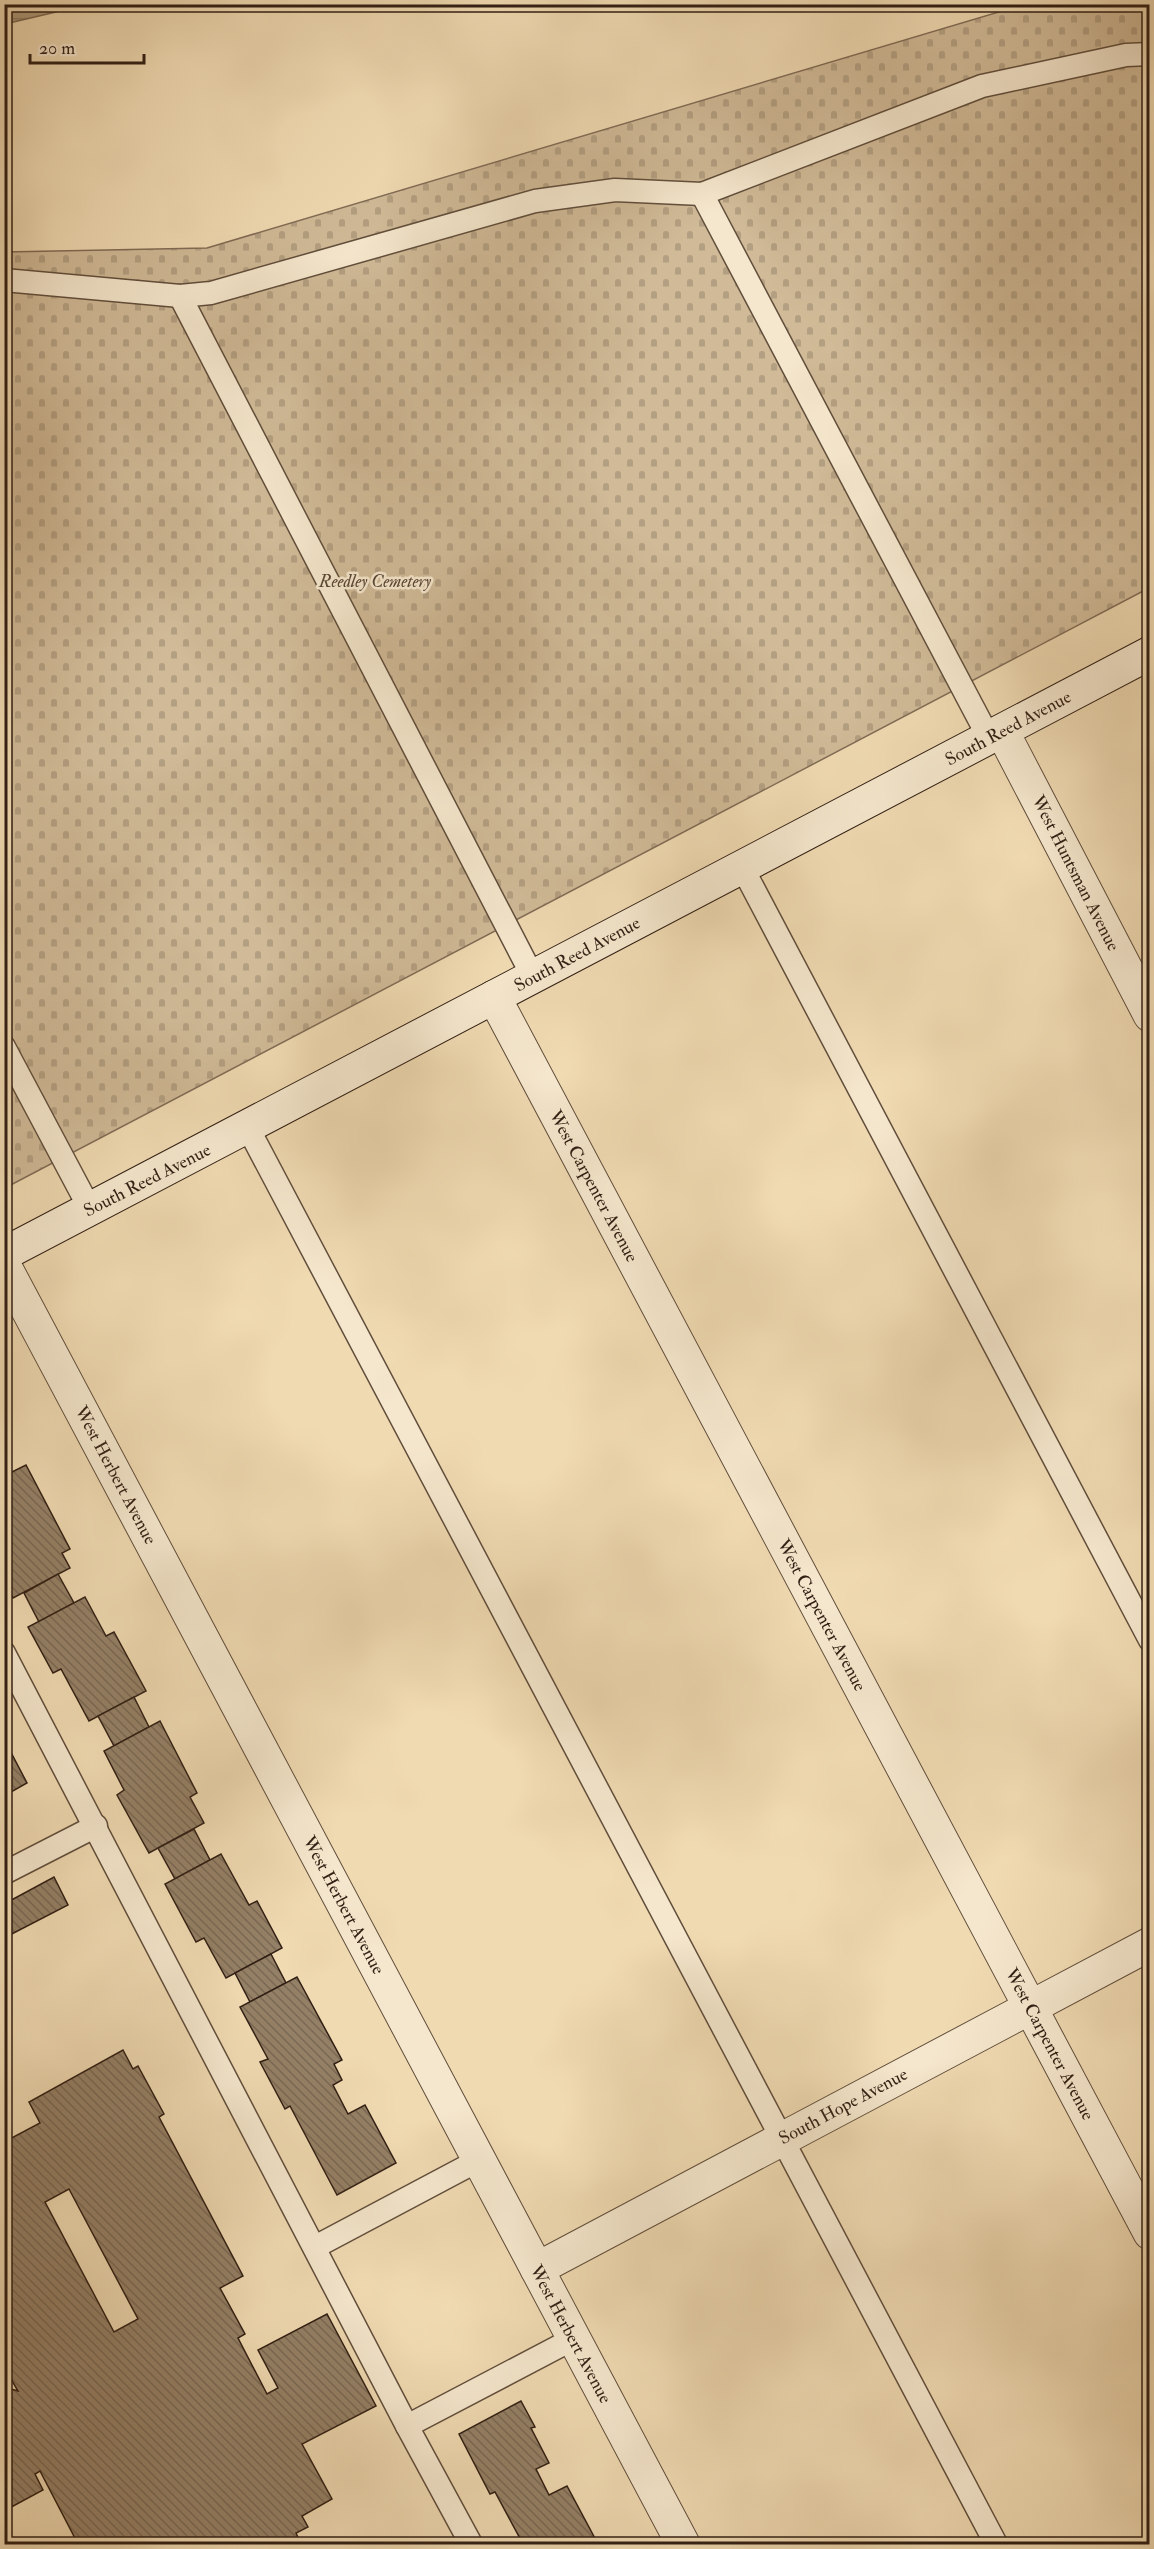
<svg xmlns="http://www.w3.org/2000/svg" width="1154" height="2549" viewBox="0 0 1154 2549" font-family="'IM FELL Double Pica',serif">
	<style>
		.cemetery { fill: url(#cemetery-stones); stroke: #806c56; stroke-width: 1.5 }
		.water { fill: url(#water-rules); stroke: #7d6952; stroke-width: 1.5 }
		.building { fill: url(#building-back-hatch); stroke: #311f14; stroke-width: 1.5; fill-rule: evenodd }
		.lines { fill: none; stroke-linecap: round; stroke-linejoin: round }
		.lane-casing { stroke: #614e3c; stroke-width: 25 }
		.street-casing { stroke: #614e3c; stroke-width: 35 }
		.secondary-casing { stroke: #311f14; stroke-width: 35 }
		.lane { stroke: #f5e7cd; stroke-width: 22 }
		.street { stroke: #f5e7cd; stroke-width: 33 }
		.secondary { stroke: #f5e7cd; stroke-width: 33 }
		.labels { text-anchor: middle; stroke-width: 5; stroke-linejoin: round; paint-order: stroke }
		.park-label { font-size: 18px; font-style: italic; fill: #594635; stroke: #f5e7cd }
		.street-label { font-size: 18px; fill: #311f14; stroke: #f5e7cd }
	</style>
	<defs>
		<pattern id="cemetery-stones" width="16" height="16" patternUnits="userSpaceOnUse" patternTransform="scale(1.5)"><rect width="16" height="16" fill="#d0ba97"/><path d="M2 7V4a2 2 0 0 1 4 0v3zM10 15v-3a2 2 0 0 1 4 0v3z" fill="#b39f81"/></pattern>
		<pattern id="water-rules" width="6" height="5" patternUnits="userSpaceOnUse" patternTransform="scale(1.5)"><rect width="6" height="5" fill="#af9a7c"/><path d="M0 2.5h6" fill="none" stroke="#8f7d64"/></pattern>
		<pattern id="building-back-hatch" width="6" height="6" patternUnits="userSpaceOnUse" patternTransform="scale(1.5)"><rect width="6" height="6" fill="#948066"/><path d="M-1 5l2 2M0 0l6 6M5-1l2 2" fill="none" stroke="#796853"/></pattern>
	</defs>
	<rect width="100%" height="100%" fill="#f0dab2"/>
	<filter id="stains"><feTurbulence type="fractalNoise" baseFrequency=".00333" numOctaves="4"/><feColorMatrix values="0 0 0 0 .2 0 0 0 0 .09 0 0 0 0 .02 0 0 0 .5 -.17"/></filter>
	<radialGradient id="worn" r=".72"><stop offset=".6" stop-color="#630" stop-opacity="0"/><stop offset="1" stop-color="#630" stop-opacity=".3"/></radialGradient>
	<path class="cemetery" d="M1022,5H1149V588L5,1188V252L207,248Z"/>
	<path class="water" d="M5,4H86V5L5,24Z"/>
	<g class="building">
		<path d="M4,1458L12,1472L26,1465L70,1549L62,1553L70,1568L13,1598L4,1582Z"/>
		<path d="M58,1574L74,1603L39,1622L24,1593Z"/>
		<path d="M85,1597L106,1636L114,1632L146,1691L89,1721L61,1669L53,1673L28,1627Z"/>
		<path d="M134,1697L149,1727L114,1746L98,1716Z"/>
		<path d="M160,1721L197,1793L190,1797L204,1823L149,1853L117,1795L124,1790L104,1751Z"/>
		<path d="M4,1739L27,1783L4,1796Z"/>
		<path d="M194,1829L210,1860L175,1879L158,1848Z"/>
		<path d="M221,1854L249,1905L257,1901L282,1948L226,1978L204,1938L196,1942L165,1884Z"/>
		<path d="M54,1877L68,1905L4,1938V1904Z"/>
		<path d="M271,1954L286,1983L250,2002L235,1973Z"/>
		<path d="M297,1977L342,2060L334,2064L342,2080L333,2085L348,2114L365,2105L396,2163L337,2195L290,2106L285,2109L260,2062L268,2059L240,2007Z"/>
		<path d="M123,2050L133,2069L138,2066L164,2114L159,2117L243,2276L220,2288L245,2334L238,2338L267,2394L278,2388L258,2350L327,2314L376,2406L302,2444L332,2499L302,2516L308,2527L296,2533L301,2544H78L40,2471L35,2474L43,2490L4,2511V2387L18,2391L4,2367V2133L8,2140L40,2123L29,2102ZM69,2189L138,2319L114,2332L45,2202Z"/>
		<path d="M521,2401L535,2427L531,2428L549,2463L536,2469L549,2495L567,2486L598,2544H523L495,2492L490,2494L459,2434Z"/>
	</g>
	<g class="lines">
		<g class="lane-casing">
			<g id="lane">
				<path d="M702,194L989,738"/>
				<path d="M4,280L180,296L211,293L535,201L615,190L702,194L982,86L1126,55L1150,54"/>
				<path d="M180,296L533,977"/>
				<path d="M742,867L1150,1640"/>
				<path d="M4,1047L90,1209"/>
				<path d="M248,1128L996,2544"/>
				<path d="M4,1653L407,2426L471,2544"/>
				<path d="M4,1873L96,1826"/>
				<path d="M315,2247L479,2160"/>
				<path d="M407,2426L573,2339"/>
			</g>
		</g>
		<g class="street-casing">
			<g id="street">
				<path d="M1002,731L1150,1015"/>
				<path d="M494,997L1150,2233"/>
				<path d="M4,1265L683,2544"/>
				<path d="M537,2269L1150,1944"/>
			</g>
		</g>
		<g class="secondary-casing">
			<path id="secondary" d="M4,1254L1150,653"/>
		</g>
		<use href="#lane" class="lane"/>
		<use href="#street" class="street"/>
		<use href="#secondary" class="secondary"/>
	</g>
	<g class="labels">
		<g class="park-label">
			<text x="375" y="587">Reedley Cemetery</text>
		</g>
		<g class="street-label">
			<text transform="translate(1008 728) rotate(-28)" y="6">South Reed Avenue</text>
			<text transform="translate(1076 873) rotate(63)" y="6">West Huntsman Avenue</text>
			<text transform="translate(577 954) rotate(-28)" y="6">South Reed Avenue</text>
			<text transform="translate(147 1180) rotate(-27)" y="6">South Reed Avenue</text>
			<text transform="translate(594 1186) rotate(62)" y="6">West Carpenter Avenue</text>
			<text transform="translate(116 1475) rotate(62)" y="6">West Herbert Avenue</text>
			<text transform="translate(822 1615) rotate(62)" y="6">West Carpenter Avenue</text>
			<text transform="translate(344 1905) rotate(62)" y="6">West Herbert Avenue</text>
			<text transform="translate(1050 2044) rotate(62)" y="6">West Carpenter Avenue</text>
			<text transform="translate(843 2106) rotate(-28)" y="6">South Hope Avenue</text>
			<text transform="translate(571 2334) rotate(62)" y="6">West Herbert Avenue</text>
		</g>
	</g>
	<rect width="1154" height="2549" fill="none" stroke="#f0dab2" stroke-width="24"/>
	<rect x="6" y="6" width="1142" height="2537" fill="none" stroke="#311f14" stroke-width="3"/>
	<rect x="12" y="12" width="1130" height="2525" fill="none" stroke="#311f14" stroke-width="1.5"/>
	<path d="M30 54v9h114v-9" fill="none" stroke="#311f14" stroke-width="3"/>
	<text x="39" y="54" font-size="18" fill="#311f14" stroke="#f5e7cd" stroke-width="4.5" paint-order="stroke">20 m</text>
	<rect width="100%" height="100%" filter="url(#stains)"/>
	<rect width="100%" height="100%" fill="url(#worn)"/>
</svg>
